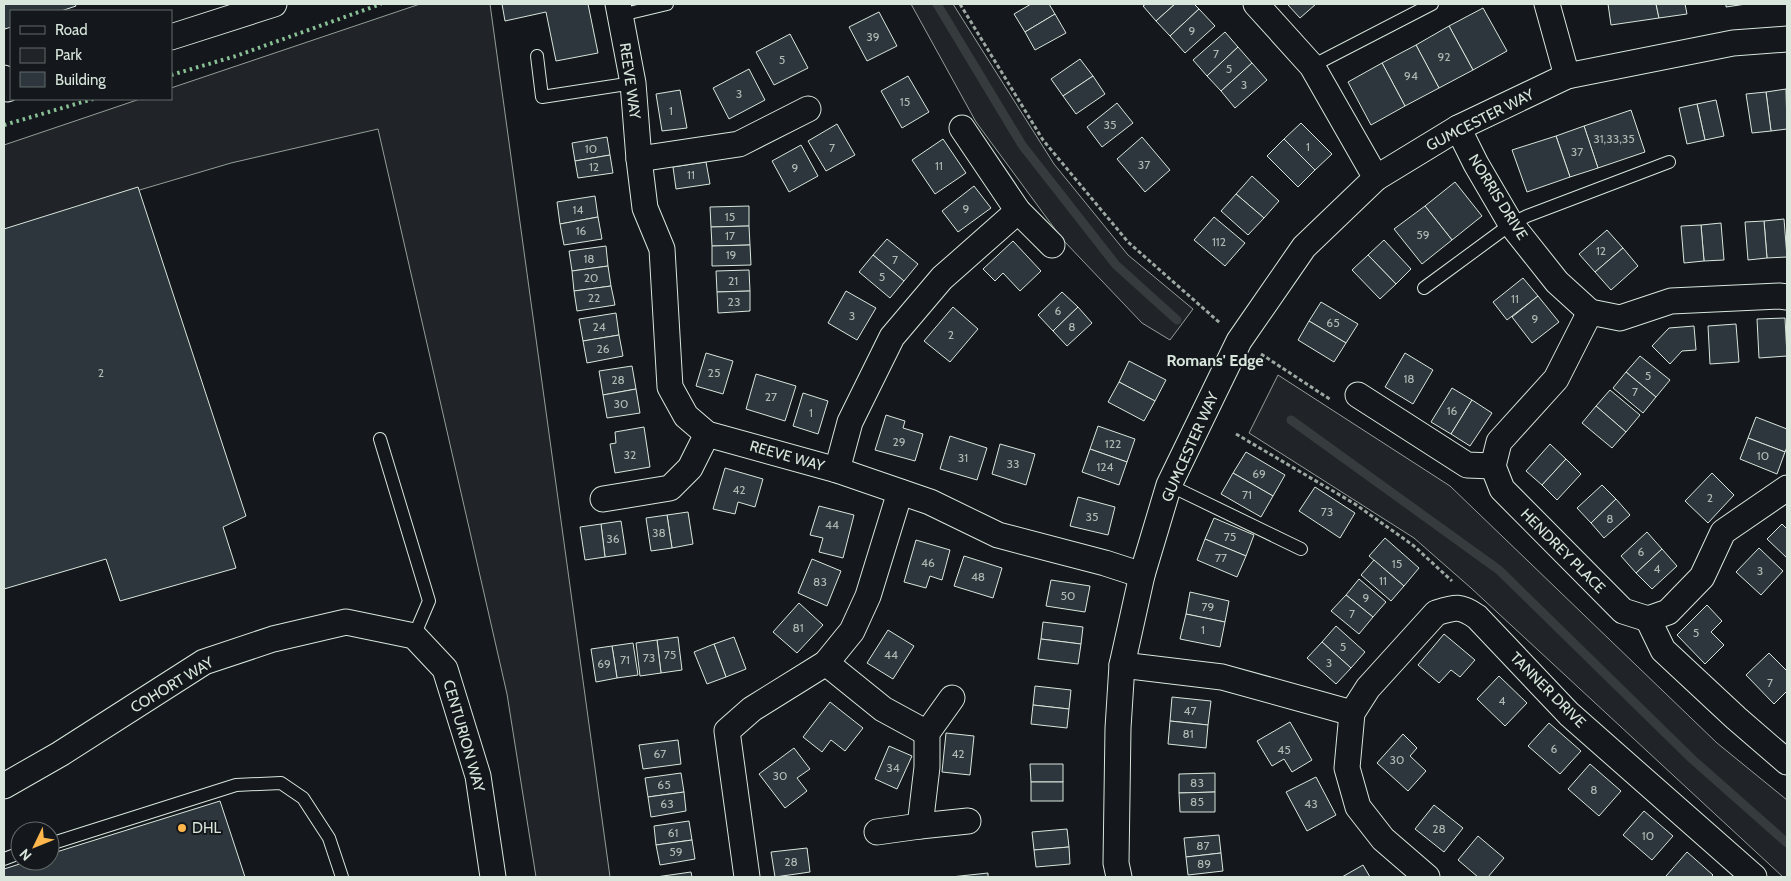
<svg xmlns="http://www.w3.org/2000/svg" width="1791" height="881" viewBox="0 0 1791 881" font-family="Cabin,sans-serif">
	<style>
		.green { fill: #202428; stroke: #939e99 }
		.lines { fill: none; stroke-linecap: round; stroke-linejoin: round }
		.stream { stroke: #363b3e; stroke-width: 9 }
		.building { fill: #2c363c; stroke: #d8e6dc }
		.lane-casing { stroke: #d8e6dc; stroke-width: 14 }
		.street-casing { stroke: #d8e6dc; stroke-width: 27 }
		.path { stroke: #9da8a2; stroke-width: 3; stroke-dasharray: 4 2.5; stroke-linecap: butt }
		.lane { stroke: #14181c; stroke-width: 12 }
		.street { stroke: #14181c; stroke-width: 25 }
		.hedge { stroke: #8ac095; stroke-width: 4; stroke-dasharray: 2.5 4; stroke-linecap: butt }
		.poi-dot { fill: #ffb74d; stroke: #14181c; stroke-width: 2 }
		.labels { text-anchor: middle; stroke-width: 4; stroke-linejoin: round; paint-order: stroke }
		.number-label { font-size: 12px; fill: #adbab4 }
		.street-label { font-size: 15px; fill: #d8e6dc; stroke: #14181c }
		.poi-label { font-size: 15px; fill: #d8e6dc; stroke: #14181c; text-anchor: start }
		.neighbourhood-label { font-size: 16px; font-weight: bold; fill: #d8e6dc; stroke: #14181c }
	</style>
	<rect width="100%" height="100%" fill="#14181c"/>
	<g class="green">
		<path d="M420,4H490L610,877H536L507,694L378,129L231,163L4,230V145L140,99H171V88Z"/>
		<path d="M911,4H953L1054,164L1128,255L1193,309L1170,340L1142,323L1063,240L976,122Z"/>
		<path d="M1278,375L1450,486L1717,743L1787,800V877H1783L1471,588L1414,538L1249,433Z"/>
	</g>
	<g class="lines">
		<g class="stream">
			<path d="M937,4L1022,145L1116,265L1177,320"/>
			<path d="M1291,420L1499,570L1692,759L1787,843"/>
		</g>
	</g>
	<g class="building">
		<path d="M4,4H75L76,6L61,11H11V27L5,29L4,24Z"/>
		<path d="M502,4H588L598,53L556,61L546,12L505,21Z"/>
		<path d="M1031,4H1049L1055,14L1025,32L1014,14Z"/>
		<path d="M1146,4H1175L1156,21L1143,6Z"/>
		<path d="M1175,4H1194L1199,9L1170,36L1156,21Z"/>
		<path d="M1289,4H1316L1300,18L1288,5Z"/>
		<path d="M1608,4H1656L1659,18L1611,25Z"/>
		<path d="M1656,4H1685L1687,14L1659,18Z"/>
		<path d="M1726,4H1746L1726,7Z"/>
		<path d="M1483,8L1507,51L1473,70L1449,26Z"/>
		<path d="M1199,9L1215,26L1185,53L1170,36Z"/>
		<path d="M879,12L897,46L867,61L849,27Z"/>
		<path d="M1055,14L1066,33L1035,50L1025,32Z"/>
		<path d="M1449,26L1473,70L1439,88L1416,45Z"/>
		<path d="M1225,32L1238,47L1207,76L1193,60Z"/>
		<path d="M790,34L808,68L774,85L756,52Z"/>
		<path d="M1416,45L1439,88L1405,106L1382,63Z"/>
		<path d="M1238,47L1252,63L1221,91L1207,76Z"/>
		<path d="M1080,59L1093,76L1063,96L1051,79Z"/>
		<path d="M1252,63L1267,80L1235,108L1221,91Z"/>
		<path d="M1382,63L1405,106L1371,125L1348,82Z"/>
		<path d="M749,69L765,100L729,119L713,88Z"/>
		<path d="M908,76L929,112L902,128L881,91Z"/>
		<path d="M1093,76L1105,94L1076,114L1063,96Z"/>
		<path d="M1786,89L1787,129L1771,131L1766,92Z"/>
		<path d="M680,90L687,128L662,131L656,94Z"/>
		<path d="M1766,92L1771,131L1752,133L1746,94Z"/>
		<path d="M1716,100L1724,136L1705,140L1697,104Z"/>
		<path d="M1117,103L1133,123L1102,147L1087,127Z"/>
		<path d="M1697,104L1705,140L1687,144L1679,108Z"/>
		<path d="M1631,110L1645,152L1598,168L1584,126Z"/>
		<path d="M1301,123L1332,154L1315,170L1284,139Z"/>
		<path d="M837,124L855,155L826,171L808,141Z"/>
		<path d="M1584,126L1598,168L1570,177L1556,136Z"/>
		<path d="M1556,136L1570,177L1527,192L1512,150Z"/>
		<path d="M607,137L610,155L575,161L572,143Z"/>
		<path d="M1142,137L1170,170L1145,192L1117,159Z"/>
		<path d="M943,139L966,173L935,194L912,160Z"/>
		<path d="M1284,139L1315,170L1298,187L1267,156Z"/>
		<path d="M801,145L818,176L789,192L772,161Z"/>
		<path d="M610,155L613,173L578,178L575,161Z"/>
		<path d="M706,162L710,184L676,189L673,167Z"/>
		<path d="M1252,176L1279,201L1264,218L1236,194Z"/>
		<path d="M1455,182L1482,216L1452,240L1425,206Z"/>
		<path d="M974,186L991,208L958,232L942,211Z"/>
		<path d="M138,187L246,516L223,527L236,568L120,601L106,559L4,589V229Z"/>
		<path d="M1236,194L1264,218L1248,235L1221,211Z"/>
		<path d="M595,196L598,217L560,224L557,202Z"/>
		<path d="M749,206V226L711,227L710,207Z"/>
		<path d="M1425,206L1452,240L1422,264L1394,229Z"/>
		<path d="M598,217L602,239L564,245L560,224Z"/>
		<path d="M1214,217L1245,243L1225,266L1194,240Z"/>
		<path d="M1784,219L1787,257L1767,258L1764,221Z"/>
		<path d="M1764,221L1767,258L1748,260L1745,222Z"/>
		<path d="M1721,223L1724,260L1704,261L1701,225Z"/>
		<path d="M1701,225L1704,261L1684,263L1681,226Z"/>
		<path d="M749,226L750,245L712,246L711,227Z"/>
		<path d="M1607,230L1623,248L1595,272L1579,254Z"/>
		<path d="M887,239L918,264L904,281L873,255Z"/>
		<path d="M1384,240L1411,269L1396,284L1368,255Z"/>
		<path d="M1013,241L1041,271L1020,291L1003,273L995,281L983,269Z"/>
		<path d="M750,245L751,265L712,266V246Z"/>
		<path d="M606,246L608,266L572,271L569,251Z"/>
		<path d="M1623,248L1638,266L1611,290L1595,272Z"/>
		<path d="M873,255L904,281L890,298L859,272Z"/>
		<path d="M1368,255L1396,284L1380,299L1352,270Z"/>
		<path d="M608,266L611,286L574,291L572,271Z"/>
		<path d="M749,270L750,291L717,292L716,271Z"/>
		<path d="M1523,278L1538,296L1507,320L1493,302Z"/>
		<path d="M611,286L615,305L577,311L574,291Z"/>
		<path d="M750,291V311L718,313L717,292Z"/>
		<path d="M846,291L876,308L857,340L828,323Z"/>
		<path d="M1062,292L1078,307L1053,331L1038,315Z"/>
		<path d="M1538,296L1559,322L1532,343L1512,317Z"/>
		<path d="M1321,302L1358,324L1346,343L1309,321Z"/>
		<path d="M953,307L978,329L950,362L924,341Z"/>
		<path d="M1078,307L1092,323L1067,346L1053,331Z"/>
		<path d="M616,313L619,335L583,341L579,319Z"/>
		<path d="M1785,318L1787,356L1759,358L1757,319Z"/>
		<path d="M1309,321L1346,343L1334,362L1298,340Z"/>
		<path d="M1736,324L1739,362L1710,364L1708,326Z"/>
		<path d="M1694,326L1696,350L1682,351L1670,364L1652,346L1669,328Z"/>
		<path d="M619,335L623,356L587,363L583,341Z"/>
		<path d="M706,353L733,361L723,394L696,386Z"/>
		<path d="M1405,353L1433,370L1413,404L1385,387Z"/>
		<path d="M1640,356L1670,380L1656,397L1626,372Z"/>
		<path d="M1129,361L1166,380L1155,401L1119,382Z"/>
		<path d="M632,366L636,389L603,395L599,371Z"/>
		<path d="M1626,372L1656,397L1643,413L1613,388Z"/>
		<path d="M756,374L796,386L785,421L746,409Z"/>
		<path d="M1119,382L1155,401L1144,421L1108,402Z"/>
		<path d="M1452,388L1472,400L1451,434L1431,422Z"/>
		<path d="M636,389L640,413L607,418L603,395Z"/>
		<path d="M1610,390L1640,415L1626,432L1596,406Z"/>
		<path d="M803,393L828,401L818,434L793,426Z"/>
		<path d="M1472,400L1492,413L1470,446L1451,434Z"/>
		<path d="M1596,406L1626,432L1612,448L1582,423Z"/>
		<path d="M886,415L905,421L903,428L923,434L915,461L875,450Z"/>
		<path d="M1756,417L1787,429V447L1785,452L1748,438Z"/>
		<path d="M1098,426L1135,439L1127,462L1090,449Z"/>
		<path d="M644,427L650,467L615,473L610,444L616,443L615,432Z"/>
		<path d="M950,436L987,448L977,480L940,469Z"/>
		<path d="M1748,438L1785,452L1777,474L1740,459Z"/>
		<path d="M1000,444L1035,454L1026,485L992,474Z"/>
		<path d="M1550,444L1566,459L1542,485L1526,471Z"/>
		<path d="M1090,449L1127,462L1119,485L1082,472Z"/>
		<path d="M1246,452L1285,475L1273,496L1233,473Z"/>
		<path d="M1566,459L1581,474L1557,500L1542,485Z"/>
		<path d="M725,468L763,479L755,507L738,502L735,514L713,509Z"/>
		<path d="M1233,473L1273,496L1261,517L1221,494Z"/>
		<path d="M1712,473L1734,495L1708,523L1685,501Z"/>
		<path d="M1602,485L1616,499L1591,523L1577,508Z"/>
		<path d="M1315,487L1355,513L1340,538L1299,511Z"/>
		<path d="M1078,497L1115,507L1108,535L1070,526Z"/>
		<path d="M1616,499L1630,515L1604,538L1591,523Z"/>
		<path d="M819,506L854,515L843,558L819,552L823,538L810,535Z"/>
		<path d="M688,512L693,544L672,548L667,515Z"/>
		<path d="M667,515L672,548L651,551L646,518Z"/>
		<path d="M1214,518L1254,535L1246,556L1205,539Z"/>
		<path d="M621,521L626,554L605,557L601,524Z"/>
		<path d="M601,524L605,557L585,560L580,527Z"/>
		<path d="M1782,524L1787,529V558L1767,539Z"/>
		<path d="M1647,532L1662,549L1636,573L1621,556Z"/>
		<path d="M1385,538L1419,568L1404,586L1369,556Z"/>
		<path d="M1205,539L1246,556L1237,577L1197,560Z"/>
		<path d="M916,540L950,550L942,580L930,576L926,588L904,582Z"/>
		<path d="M1759,548L1783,571L1761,595L1736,572Z"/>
		<path d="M1662,549L1677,566L1652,589L1636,573Z"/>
		<path d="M964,556L1002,568L993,598L954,586Z"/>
		<path d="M812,559L841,571L827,606L798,593Z"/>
		<path d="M1374,560L1404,586L1391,601L1361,575Z"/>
		<path d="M1359,579L1386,602L1373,617L1346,595Z"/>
		<path d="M1051,580L1090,586L1085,612L1046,606Z"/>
		<path d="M1190,592L1229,601L1225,622L1186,614Z"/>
		<path d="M1346,595L1373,617L1359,634L1331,611Z"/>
		<path d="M799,603L823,625L797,653L773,632Z"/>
		<path d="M1707,605L1722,621L1711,632L1724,645L1705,664L1677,635Z"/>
		<path d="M1186,614L1225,622L1220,647L1180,639Z"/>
		<path d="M1043,622L1083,627L1081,644L1041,639Z"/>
		<path d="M1336,626L1365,652L1351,668L1322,642Z"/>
		<path d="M888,630L914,646L893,679L867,663Z"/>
		<path d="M1444,634L1475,660L1460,677L1451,670L1439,683L1418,665Z"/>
		<path d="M678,637L682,670L661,673L657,640Z"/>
		<path d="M734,637L746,669L726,677L714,644Z"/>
		<path d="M1041,639L1081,644L1078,664L1038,659Z"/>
		<path d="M657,640L661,673L640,676L636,643Z"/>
		<path d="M1322,642L1351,668L1336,684L1307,658Z"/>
		<path d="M633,643L638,675L617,678L612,646Z"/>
		<path d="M714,644L726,677L707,684L694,652Z"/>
		<path d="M612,646L617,678L596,682L591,649Z"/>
		<path d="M1769,653L1787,671V691L1774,704L1746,675Z"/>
		<path d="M1499,676L1527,703L1505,726L1477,699Z"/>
		<path d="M1035,686L1071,690L1069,709L1033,705Z"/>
		<path d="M1172,697L1211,701L1208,725L1170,721Z"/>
		<path d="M830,702L863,728L845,751L831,740L822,752L803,737Z"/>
		<path d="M1033,705L1069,709L1067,728L1031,724Z"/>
		<path d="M1170,721L1208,725L1206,748L1168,744Z"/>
		<path d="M1290,722L1312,760L1292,772L1284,759L1272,766L1257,741Z"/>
		<path d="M1549,723L1581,751L1560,774L1528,746Z"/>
		<path d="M946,733L974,736L970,775L942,772Z"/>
		<path d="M1403,734L1417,748L1410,756L1426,771L1408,791L1377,763Z"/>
		<path d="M678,740L681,764L643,769L639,745Z"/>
		<path d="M889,746L912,756L897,789L875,779Z"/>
		<path d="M794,748L810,769L797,778L807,791L785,808L759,774Z"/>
		<path d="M1030,764H1063V782H1031Z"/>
		<path d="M1590,764L1621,791L1599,816L1568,789Z"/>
		<path d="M681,773L684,792L648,797L645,778Z"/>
		<path d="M1215,773V792L1179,793V774Z"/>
		<path d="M1316,777L1336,815L1307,831L1286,792Z"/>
		<rect x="1031" y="782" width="32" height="19"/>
		<path d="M684,792L686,811L651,817L648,797Z"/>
		<path d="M1215,792V812H1180L1179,793Z"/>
		<path d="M220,801L245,877H4V869L29,861H50V854Z"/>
		<path d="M1434,805L1463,828L1444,852L1415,829Z"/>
		<path d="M1644,811L1673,836L1652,860L1623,835Z"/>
		<path d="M689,821L692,840L656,845L654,826Z"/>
		<path d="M1067,829L1069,847L1034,850L1032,832Z"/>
		<path d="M1219,835L1221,853L1186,857L1184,838Z"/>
		<path d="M1478,836L1504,858L1488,877H1478L1458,860Z"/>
		<path d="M692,840L695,859L660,865L656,845Z"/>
		<path d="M1069,847L1070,864L1036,867L1034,850Z"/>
		<path d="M807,848L810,872L775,877L771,852Z"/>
		<path d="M1687,852L1713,875L1711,877H1668L1666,876Z"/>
		<path d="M1221,853L1223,871L1188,875L1186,857Z"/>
		<path d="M1363,865L1370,877H1342Z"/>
		<path d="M691,872L692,877H656Z"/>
		<path d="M988,873V877H951Z"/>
	</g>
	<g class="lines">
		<g class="lane-casing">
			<g id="lane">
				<path d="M621,15L667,4"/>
				<path d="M537,56L542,97L633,83"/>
				<path d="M1312,66L1432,4"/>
				<path d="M1424,288L1511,224L1527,216L1669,162"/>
				<path d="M380,439L429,601L414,636"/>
				<path d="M1169,485L1301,549"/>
				<path d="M50,844L236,785L281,783L303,798L329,838L342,877"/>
				<path d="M4,859L20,853"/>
			</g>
		</g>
		<g class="street-casing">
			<g id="street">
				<path d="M618,4L633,83L639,159L645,208L662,249L670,387L686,416L707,434L837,470L930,502L998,535L1105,563L1142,575"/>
				<path d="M1256,4L1312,66L1376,178"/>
				<path d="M1547,4L1567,76"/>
				<path d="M171,37L274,4"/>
				<path d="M4,78L7,89"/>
				<path d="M962,128L1018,211L1052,245"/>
				<path d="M1458,128L1476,164L1511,224L1557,282L1590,312L1620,318L1671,301L1779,296L1787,297"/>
				<path d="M639,159L739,144L808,109"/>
				<path d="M1590,312L1556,379L1499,442L1493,466L1502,489L1623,611L1648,619L1668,612L1702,577L1723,532L1787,488"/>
				<path d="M1358,395L1467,465L1493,466"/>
				<path d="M837,470L850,422L892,337L942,278L1018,211"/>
				<path d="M603,499L670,488L690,468L707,434"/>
				<path d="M1648,619L1663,650L1736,718L1787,762"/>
				<path d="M826,663L883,709L927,733"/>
				<path d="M1122,665L1222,677L1352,713"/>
				<path d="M4,786L60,754L204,662L273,639L346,622L414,636L445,669L478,776L493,877"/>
				<path d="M920,826L927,767V733L952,698"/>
				<path d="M877,832L920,826L968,821"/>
				<path d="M747,877L727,731L752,709L826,663L852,631L868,596L900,492"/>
				<path d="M1119,877L1116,863L1118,728L1122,665L1142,575L1169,485L1239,341L1304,247L1376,178L1458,128L1567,76L1733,43L1787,39"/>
				<path d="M1427,877L1383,839L1358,807L1347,768L1352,713L1368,688L1436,613C1455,607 1460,605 1477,617L1569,714L1754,877"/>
			</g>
		</g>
		<g class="path">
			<path d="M960,4L1043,140L1128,242L1220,323"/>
			<path d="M1261,354L1331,400"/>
			<path d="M1236,434L1355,504L1414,546L1452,581"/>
		</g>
		<use href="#lane" class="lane"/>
		<use href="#street" class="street"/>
		<g class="hedge">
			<path d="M171,75L236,56L381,4"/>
			<path d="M4,125L93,99"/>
		</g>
	</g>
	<circle class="poi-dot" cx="182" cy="828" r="5"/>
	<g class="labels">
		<g class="number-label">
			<text x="1192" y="35">9</text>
			<text x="873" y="41">39</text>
			<text x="1216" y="58">7</text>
			<text x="1444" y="61">92</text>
			<text x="782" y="64">5</text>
			<text x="1229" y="73">5</text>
			<text x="1411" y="80">94</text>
			<text x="1244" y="89">3</text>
			<text x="739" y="98">3</text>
			<text x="905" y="106">15</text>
			<text x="671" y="115">1</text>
			<text x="1110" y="129">35</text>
			<text x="1614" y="143">31,33,35</text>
			<text x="1308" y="151">1</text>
			<text x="832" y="152">7</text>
			<text x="591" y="153">10</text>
			<text x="1577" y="156">37</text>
			<text x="1144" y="169">37</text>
			<text x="939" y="170">11</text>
			<text x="594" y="171">12</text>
			<text x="795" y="172">9</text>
			<text x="691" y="179">11</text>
			<text x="966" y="213">9</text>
			<text x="578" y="214">14</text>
			<text x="730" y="221">15</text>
			<text x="581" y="235">16</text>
			<text x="1423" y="239">59</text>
			<text x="730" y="240">17</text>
			<text x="1219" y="246">112</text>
			<text x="1601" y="255">12</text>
			<text x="731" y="259">19</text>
			<text x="589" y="263">18</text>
			<text x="895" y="264">7</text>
			<text x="882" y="281">5</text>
			<text x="591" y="282">20</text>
			<text x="733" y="285">21</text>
			<text x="594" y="302">22</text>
			<text x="1515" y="303">11</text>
			<text x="734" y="306">23</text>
			<text x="1058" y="315">6</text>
			<text x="852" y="320">3</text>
			<text x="1535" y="323">9</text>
			<text x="1333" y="327">65</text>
			<text x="599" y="331">24</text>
			<text x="1072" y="331">8</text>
			<text x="951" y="339">2</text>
			<text x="603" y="353">26</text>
			<text x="101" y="377">2</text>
			<text x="714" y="377">25</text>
			<text x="1648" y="380">5</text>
			<text x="1409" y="383">18</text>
			<text x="618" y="384">28</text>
			<text x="1635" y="396">7</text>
			<text x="771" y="401">27</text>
			<text x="621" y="408">30</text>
			<text x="1452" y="415">16</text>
			<text x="811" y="417">1</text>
			<text x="899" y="446">29</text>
			<text x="1113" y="448">122</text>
			<text x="630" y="459">32</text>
			<text x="1763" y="460">10</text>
			<text x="963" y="462">31</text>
			<text x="1013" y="468">33</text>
			<text x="1105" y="471">124</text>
			<text x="1259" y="478">69</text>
			<text x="739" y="494">42</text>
			<text x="1247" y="499">71</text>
			<text x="1710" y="502">2</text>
			<text x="1327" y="516">73</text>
			<text x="1092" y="521">35</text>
			<text x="1610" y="523">8</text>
			<text x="832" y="529">44</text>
			<text x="659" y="537">38</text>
			<text x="1230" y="541">75</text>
			<text x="613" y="543">36</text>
			<text x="1641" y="556">6</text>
			<text x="1221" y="562">77</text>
			<text x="928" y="567">46</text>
			<text x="1397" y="568">15</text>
			<text x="1657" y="573">4</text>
			<text x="1760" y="575">3</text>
			<text x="978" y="581">48</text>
			<text x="1383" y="585">11</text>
			<text x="820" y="586">83</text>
			<text x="1068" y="600">50</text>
			<text x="1366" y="602">9</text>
			<text x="1208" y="611">79</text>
			<text x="1352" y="618">7</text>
			<text x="798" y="632">81</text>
			<text x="1203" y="634">1</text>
			<text x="1696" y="637">5</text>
			<text x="1343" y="651">5</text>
			<text x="670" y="659">75</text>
			<text x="891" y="659">44</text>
			<text x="649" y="662">73</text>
			<text x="625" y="664">71</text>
			<text x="1329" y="667">3</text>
			<text x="604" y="668">69</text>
			<text x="1770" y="687">7</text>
			<text x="1502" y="705">4</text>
			<text x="1190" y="715">47</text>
			<text x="1188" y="738">81</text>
			<text x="1554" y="753">6</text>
			<text x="1284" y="754">45</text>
			<text x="660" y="758">67</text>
			<text x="958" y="758">42</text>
			<text x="1397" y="764">30</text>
			<text x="893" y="772">34</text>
			<text x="780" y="780">30</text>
			<text x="1197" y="787">83</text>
			<text x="664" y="789">65</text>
			<text x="1594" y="794">8</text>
			<text x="1197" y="806">85</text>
			<text x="667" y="808">63</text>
			<text x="1311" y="808">43</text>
			<text x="1439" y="833">28</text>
			<text x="673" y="837">61</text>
			<text x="1648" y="840">10</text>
			<text x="1203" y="850">87</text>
			<text x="676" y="856">59</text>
			<text x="791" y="866">28</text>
			<text x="1204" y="868">89</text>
		</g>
		<g class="street-label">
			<text transform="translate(630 81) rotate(82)" y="5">REEVE WAY</text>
			<text transform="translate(1480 120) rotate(-27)" y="5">GUMCESTER WAY</text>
			<text transform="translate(1498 197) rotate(58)" y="5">NORRIS DRIVE</text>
			<text transform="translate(1190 447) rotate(-66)" y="5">GUMCESTER WAY</text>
			<text transform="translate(787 456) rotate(16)" y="5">REEVE WAY</text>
			<text transform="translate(1563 551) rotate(45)" y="5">HENDREY PLACE</text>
			<text transform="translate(172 685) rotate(-31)" y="5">COHORT WAY</text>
			<text transform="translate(1548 690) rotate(45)" y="5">TANNER DRIVE</text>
			<text transform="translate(464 736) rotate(74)" y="5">CENTURION WAY</text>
		</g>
		<g class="poi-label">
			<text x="192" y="833">DHL</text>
		</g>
		<g class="neighbourhood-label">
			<text x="1215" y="366">Romans' Edge</text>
		</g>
	</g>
	<rect width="1791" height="881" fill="none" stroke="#d8e6dc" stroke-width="10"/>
	<rect x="10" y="10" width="162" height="90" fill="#14181c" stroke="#626a69"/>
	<rect x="20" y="26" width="25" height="8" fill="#14181c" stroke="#626a69"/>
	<text x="55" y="35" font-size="15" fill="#d8e6dc">Road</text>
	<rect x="20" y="48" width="25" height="15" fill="#202428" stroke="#626a69"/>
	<text x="55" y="60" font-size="15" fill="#d8e6dc">Park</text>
	<rect x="20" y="72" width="25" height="15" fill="#2c363c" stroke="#626a69"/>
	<text x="55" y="85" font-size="15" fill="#d8e6dc">Building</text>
	<g transform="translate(35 846) rotate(227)"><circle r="24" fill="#14181c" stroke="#626a69"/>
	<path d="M0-4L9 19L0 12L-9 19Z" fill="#ffb74d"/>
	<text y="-8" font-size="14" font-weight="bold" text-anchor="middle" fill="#d8e6dc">N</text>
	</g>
</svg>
